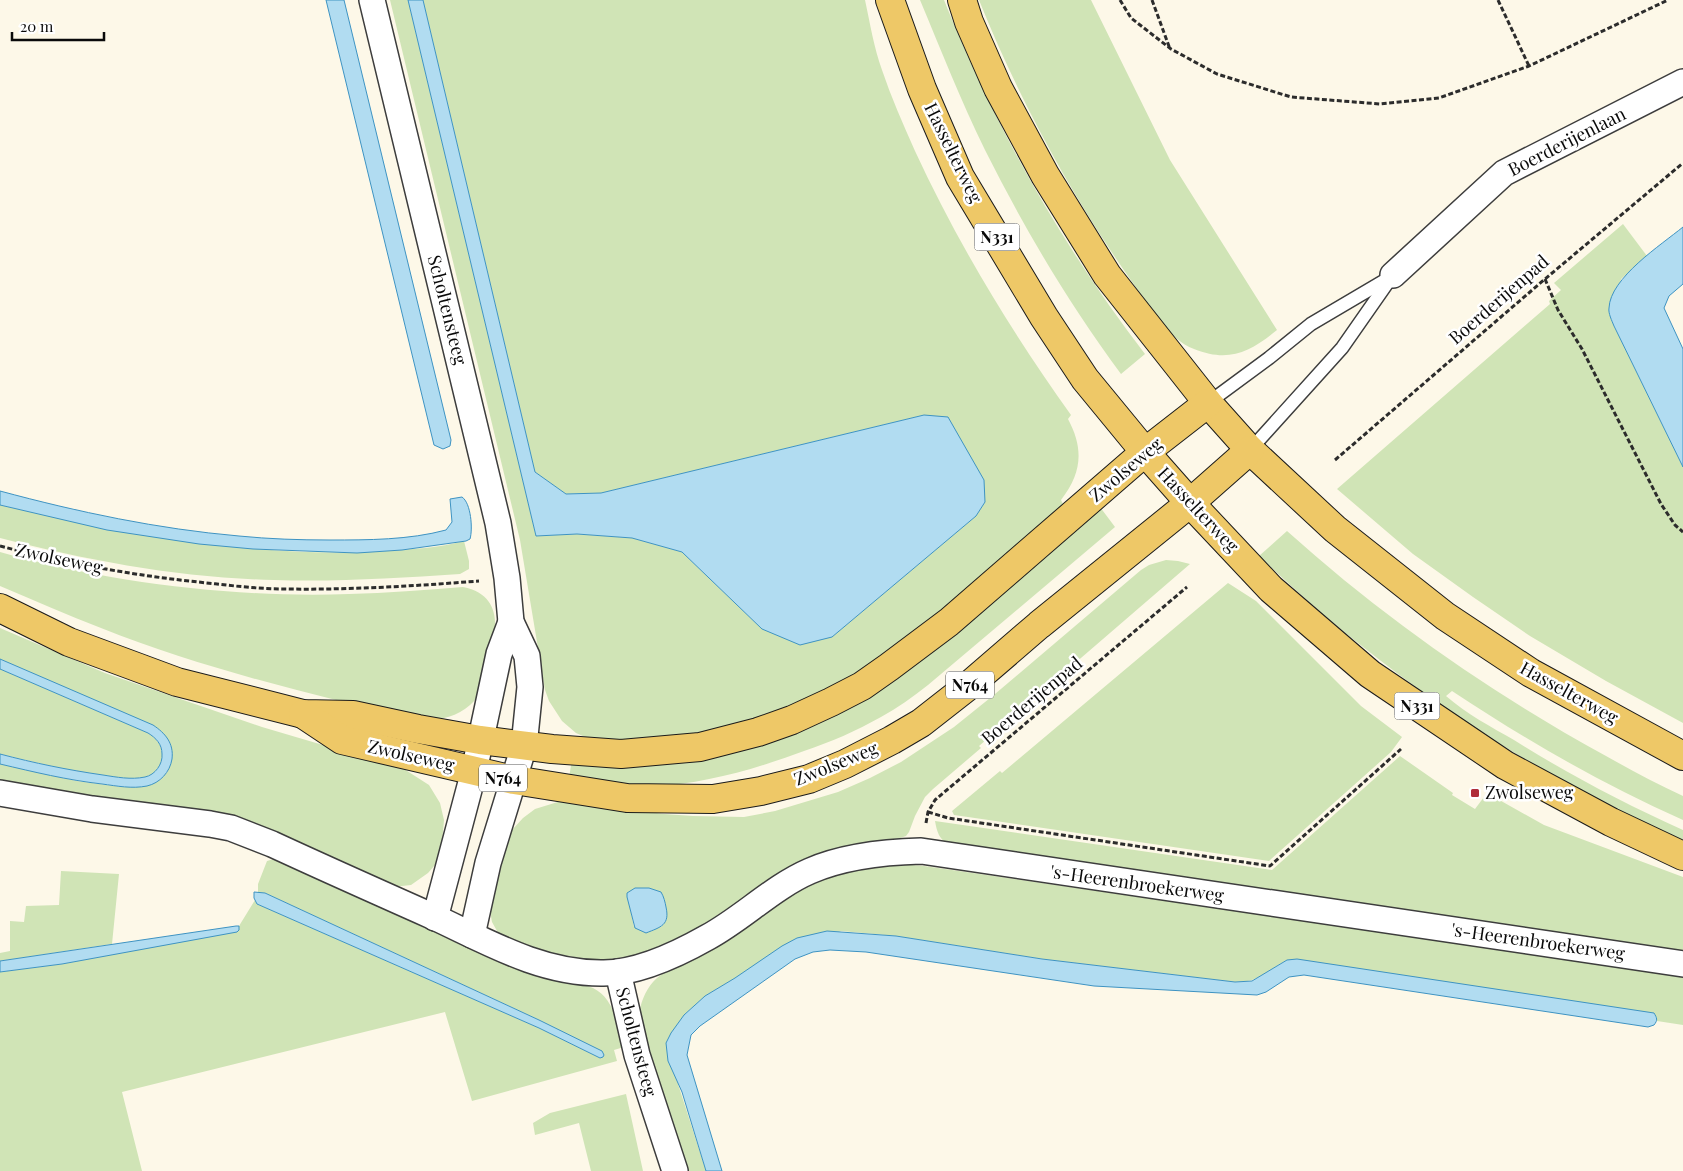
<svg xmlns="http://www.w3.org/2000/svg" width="1683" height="1171" viewBox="0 0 1683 1171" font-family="'Playfair Display',serif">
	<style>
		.green { fill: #d0e4b6; fill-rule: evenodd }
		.water { fill: #b1dcf1; stroke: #3e93c2 }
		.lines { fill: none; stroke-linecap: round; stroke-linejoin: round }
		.service-casing { stroke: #3d3d3d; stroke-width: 15 }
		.minor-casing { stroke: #3d3d3d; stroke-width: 28 }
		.primary-casing { stroke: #1b1b1b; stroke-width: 30 }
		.path { stroke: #2c2c2c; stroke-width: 3; stroke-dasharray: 5 2.5; stroke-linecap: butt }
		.service { stroke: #fff; stroke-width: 12 }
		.minor { stroke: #fff; stroke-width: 25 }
		.primary { stroke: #eec867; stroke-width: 28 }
		.poi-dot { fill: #af2d39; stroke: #fff; stroke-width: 2 }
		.labels { text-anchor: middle; stroke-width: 5; stroke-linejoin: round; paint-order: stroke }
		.shield { fill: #fff; stroke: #545454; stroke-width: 1 }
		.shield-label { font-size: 16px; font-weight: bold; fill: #0a0a0a }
		.street-label { font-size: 18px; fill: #0a0a0a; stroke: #fff }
		.poi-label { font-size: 18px; fill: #0a0a0a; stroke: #fff; text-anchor: start }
	</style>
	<rect width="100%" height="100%" fill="#fdf8e8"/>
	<g class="green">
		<path d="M390,0H408L536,536L577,534L632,538L682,552L762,629L832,637L976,516L985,502L924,415L601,493L566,494L535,472L423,0H865C870,23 874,48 882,70C891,97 903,124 915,151C958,244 1011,331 1071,415L1068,419C1084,449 1082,473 1061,500L1063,504L968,592L851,682L751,725L646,743L592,740L576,733L562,721L549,701L545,690L520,540Z"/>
		<path d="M920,0H944C995,127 1062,246 1145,354L1121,374C1069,304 1024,228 985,150C961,101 941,50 920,0Z"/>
		<path d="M979,0H1091L1170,160L1277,330C1250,352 1229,363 1194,349C1168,339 1153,310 1137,289C1073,199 1020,102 979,0Z"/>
		<path d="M1623,224L1647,256L1621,279L1614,326L1683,467V723L1606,681L1530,636L1473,597L1413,554L1337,489L1550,304L1549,301L1561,290L1554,283Z"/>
		<path d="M1097,503L1115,527L928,685C913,697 897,708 881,717C856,731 831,742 804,751C755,769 705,784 653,786C625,787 597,782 569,778L572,759L783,732Z"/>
		<path d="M0,505C127,533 254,559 386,551C411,549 440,548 464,541L469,561V569L460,574C398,578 336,582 274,580C181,578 90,561 0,538Z"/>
		<path d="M1287,531C1385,619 1491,693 1606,756C1631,770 1657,784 1683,796V820C1602,784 1526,740 1452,691L1446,696C1467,714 1491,727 1514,740C1568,774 1625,804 1683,830V840C1566,790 1457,722 1358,643C1323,616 1291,586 1259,556Z"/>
		<path d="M0,552C110,583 236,598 349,594C387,593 425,590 463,587C507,596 496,636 487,667C485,676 483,688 478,696C469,709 453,718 437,719C428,720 419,717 410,716C387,712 363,707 340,701C259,681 179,659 101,628C67,615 34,600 0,586Z"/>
		<path d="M1166,560L1178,561L1190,564L979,746L981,748L933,789L925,797L915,816L909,832L906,836L894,840L874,841L833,850L804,860L777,874L703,927L653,951L633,956L610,959H586L556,954L531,948L503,938L497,931L492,922L490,911L503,843L512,830L523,818L535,809L561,801L664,814L693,816L744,817L775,811L838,792L870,778L901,762L954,727L995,694L1141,570L1149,565ZM627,893L667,919L661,927H634Z"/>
		<path d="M1228,583L1256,601L1361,706L1402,737L1391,752L1269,861L954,815L952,811L1000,771L1002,773Z"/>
		<path d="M0,628L105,673L192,703L262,727L404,769L429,785L440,803L444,820L442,844L439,858L435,865L428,873L411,885L393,887L304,847L0,781V764L77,781L122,787L149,785L160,780L168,771V739L58,685L0,659Z"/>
		<path d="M0,669L148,733C156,738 162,744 162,754C163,764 155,775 145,777C131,780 116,777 103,775C68,771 34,762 0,754Z"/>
		<path d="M1400,756L1453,793L1452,795L1475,809L1487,793L1544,825L1683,877V952L950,845C939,840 937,832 935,821L1272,870Z"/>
		<path d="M277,858L570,982C577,984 586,985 593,988C614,998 619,1027 624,1047L614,1050L617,1061L472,1101L445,1012L122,1092L142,1171H0V972L62,964L239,930V926L255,900L257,904L539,1028L600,1058L603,1057L539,1020L265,893H258V884L267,861Z"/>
		<path d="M900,864L924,866L1683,976V1025L1657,1021V1018L1287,960C1266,971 1261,982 1235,982L1042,959L896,936L841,931L735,978L705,996L684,1015L678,1084L706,1171H684L639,1016C640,1004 645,991 653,982C667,967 690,963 707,953C747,930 782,896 826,878C849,869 875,866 900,864Z"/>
		<path d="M61,871L119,874L112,944L0,961V953L10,951V921L24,922L26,906L59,905Z"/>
		<path d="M626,1094L643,1171H591L579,1123L535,1135L533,1123L550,1113Z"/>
	</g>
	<g class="water">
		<path d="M326,0H344L451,440L450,446L443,449L434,445Z"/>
		<path d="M408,0H423L535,472L566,494L601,493L924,415L948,417L984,480L985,502L976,516L832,637L800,645L762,629L682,552L632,538L577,534L536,536Z"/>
		<path d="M1683,227V284L1669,296L1664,308L1683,349V467L1614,326C1612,321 1608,313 1609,308C1610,278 1661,245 1683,227Z"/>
		<path d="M0,491C78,512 158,529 239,536C269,539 299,540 330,540C368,540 409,540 446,530L452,522L450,499L462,497C471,503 473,529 470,539L466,541L402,550L357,553L253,549L199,544L107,530L0,505Z"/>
		<path d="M0,659L153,725C165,733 174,743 172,759C170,772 160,783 147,786C132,789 117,786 102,784C67,780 34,772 0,764V754C34,763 68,770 103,775C116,777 131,780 145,777C155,775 163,764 162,754C162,744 156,738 148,733L0,669Z"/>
		<path d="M635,888H649L661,892C664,897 665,902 666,907C670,925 661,927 646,933L635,928L627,897V893Z"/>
		<path d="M254,892L265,893L539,1020L602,1051L604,1055L603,1057L600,1058L539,1028L257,904L254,898Z"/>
		<path d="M236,926H239V930L237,932L62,964L0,972V961Z"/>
		<path d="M827,931L896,936L1042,959L1235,982L1252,981L1287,960L1297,959L1654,1013C1657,1018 1658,1020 1654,1025L1648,1027L1304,975L1289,977L1266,992L1257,995L1094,986L866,952L830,950L813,952L795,959L700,1026L691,1035L687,1055L722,1171H706L682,1092L668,1061L666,1043L671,1033L684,1015L705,996L735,978L782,946L797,938Z"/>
	</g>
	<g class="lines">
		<g class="service-casing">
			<g id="service">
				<path d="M1208,403L1269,358L1311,324L1389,278"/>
				<path d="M1250,450L1342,348L1393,275"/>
			</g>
		</g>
		<g class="minor-casing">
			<g id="minor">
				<path d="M372,0L498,523L507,578L511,622L527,656L530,687L524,746L488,863L472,935"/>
				<path d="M1393,275L1504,173L1683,82"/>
				<path d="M0,793L92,809L210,824L231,828L272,844C326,869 380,893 434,917C488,942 540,973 601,973C636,974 678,954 708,937C743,918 773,887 810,871C844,856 883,852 921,851L1683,964"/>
				<path d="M435,918L474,771L499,654L511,622"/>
				<path d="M618,972L637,1055L675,1171"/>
			</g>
		</g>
		<g class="primary-casing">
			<g id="primary">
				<path d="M890,0L922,89L960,177L1044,317L1085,379L1145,452L1190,503L1271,589L1370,674L1505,765L1611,822L1683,856"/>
				<path d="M962,0L969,22L998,88L1045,175L1107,275L1208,403L1250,450L1335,529L1445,616L1531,673L1683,756"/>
				<path d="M0,608L69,642L177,682L303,714L353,715L418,729L480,740L552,749L621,754L700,747L758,732L792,720L831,702L862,686L889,667L949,622L1145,452L1208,403"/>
				<path d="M303,714L342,740L514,780L627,798L713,799L761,791L809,779L845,764L892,740L921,723L967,687L1039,625L1190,503L1250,450"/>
			</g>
		</g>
		<g class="path">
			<path d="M1120,0L1131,18L1171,49L1217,74L1291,97L1380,104L1439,98L1529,66L1668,0"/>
			<path d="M1152,0L1170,49"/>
			<path d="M1498,0L1529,66"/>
			<path d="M1545,279L1558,310L1582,349L1661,504L1675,525L1683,532"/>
			<path d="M1335,460L1545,279L1683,163"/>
			<path d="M0,546C66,563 131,575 198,582C227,585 256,589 285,589C350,590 415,586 479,581"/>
			<path d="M928,812L948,818L1270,866L1401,749"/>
			<path d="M926,823L928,812L935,800L1187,587"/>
		</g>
		<use href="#service" class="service"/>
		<use href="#minor" class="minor"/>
		<use href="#primary" class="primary"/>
	</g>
	<rect class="poi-dot" x="1470" y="788" width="10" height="10" rx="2.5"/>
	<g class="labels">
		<g class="shield">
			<rect x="974.5" y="223.5" width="45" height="27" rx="4"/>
			<rect x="946" y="671.5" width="48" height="27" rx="4"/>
			<rect x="1394.5" y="692.5" width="45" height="27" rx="4"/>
			<rect x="479" y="764.5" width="48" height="27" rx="4"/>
		</g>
		<g class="shield-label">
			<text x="997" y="243">N331</text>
			<text x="970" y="691">N764</text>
			<text x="1417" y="712">N331</text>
			<text x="503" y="784">N764</text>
		</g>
		<g class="street-label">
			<text transform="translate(1567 142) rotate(-27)" y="6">Boerderijenlaan</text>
			<text transform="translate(953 153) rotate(64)" y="6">Hasselterweg</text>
			<text transform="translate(1499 300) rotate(-41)" y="6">Boerderijenpad</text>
			<text transform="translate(447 310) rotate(76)" y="6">Scholtensteeg</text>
			<text transform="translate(1126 470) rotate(-40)" y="6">Zwolseweg</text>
			<text transform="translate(1198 510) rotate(47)" y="6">Hasselterweg</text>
			<text transform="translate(59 559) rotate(12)" y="6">Zwolseweg</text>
			<text transform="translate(1569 693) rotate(29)" y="6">Hasselterweg</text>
			<text transform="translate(1032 701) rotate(-40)" y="6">Boerderijenpad</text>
			<text transform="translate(411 756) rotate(13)" y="6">Zwolseweg</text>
			<text transform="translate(836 764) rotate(-22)" y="6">Zwolseweg</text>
			<text transform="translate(1137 884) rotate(8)" y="6">'s-Heerenbroekerweg</text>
			<text transform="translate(1538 942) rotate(8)" y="6">'s-Heerenbroekerweg</text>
			<text transform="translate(636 1042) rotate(75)" y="6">Scholtensteeg</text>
		</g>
		<g class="poi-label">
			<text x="1485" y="799">Zwolseweg</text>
		</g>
	</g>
	<path d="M12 32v8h92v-8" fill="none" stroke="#0a0a0a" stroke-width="2.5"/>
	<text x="20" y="32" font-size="15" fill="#0a0a0a" stroke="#ffffff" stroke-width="4" paint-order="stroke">20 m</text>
</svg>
